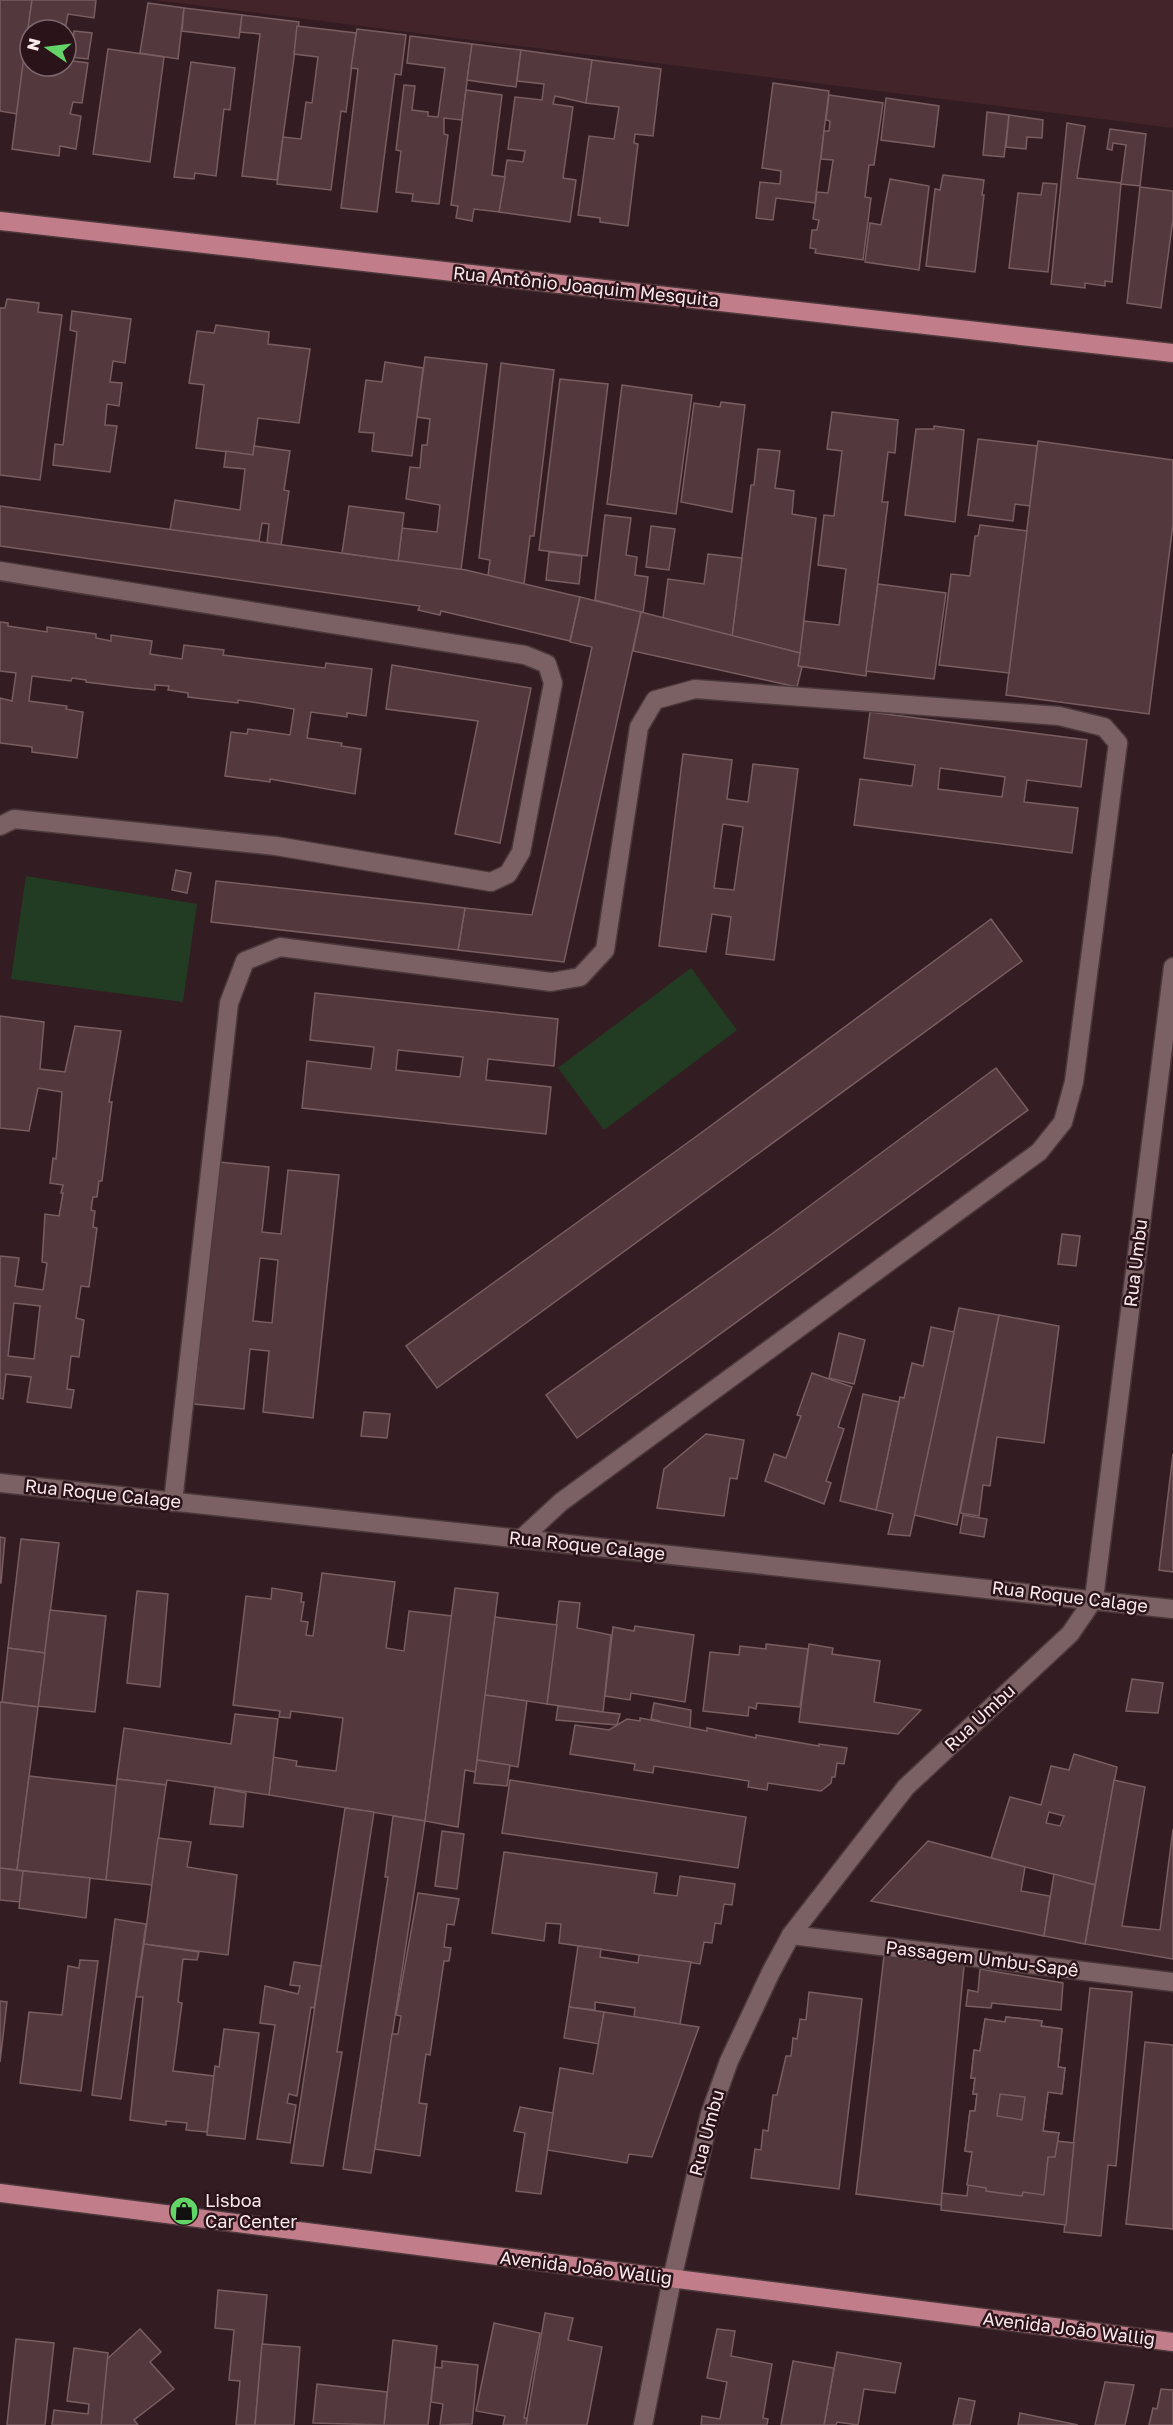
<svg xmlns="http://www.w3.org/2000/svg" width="1173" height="2425" viewBox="0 0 1173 2425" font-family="'Golos Text',sans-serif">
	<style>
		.built { fill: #42242a }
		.green { fill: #223b23 }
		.building { fill: #53393e; stroke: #785d61; stroke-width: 1.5; fill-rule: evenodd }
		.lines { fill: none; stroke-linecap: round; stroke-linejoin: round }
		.minor-casing { stroke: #4c393c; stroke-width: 21 }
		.major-casing { stroke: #4c393c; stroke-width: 21 }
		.minor { stroke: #7b6064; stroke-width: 18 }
		.major { stroke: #c27d8b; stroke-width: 18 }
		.labels { text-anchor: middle; stroke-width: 5; stroke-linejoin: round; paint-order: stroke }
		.street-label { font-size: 18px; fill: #fae9ec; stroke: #2a1419 }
		.poi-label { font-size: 18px; fill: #fae9ec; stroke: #2a1419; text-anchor: start }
	</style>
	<rect width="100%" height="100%" fill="#341d22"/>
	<path class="built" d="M155,0H1173V128Z"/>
	<g class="green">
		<path d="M26,876L197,904L183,1002L11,979Z"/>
		<path d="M691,968L737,1030L604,1130L558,1068Z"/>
	</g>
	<g class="building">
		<path d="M0,0H32L17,114L0,111Z"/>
		<path d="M32,0H96L94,18L68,14L65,30H30V42H26Z"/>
		<path d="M148,3L184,8L178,59L140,53Z"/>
		<path d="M184,8L242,15L239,38L182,31Z"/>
		<path d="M242,15L299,22L277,180L242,176L260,34L240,32Z"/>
		<path d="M297,26L356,33L346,112L341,111L331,190L277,184L283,137L301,139L306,102L312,103L318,57L294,54Z"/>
		<path d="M357,29L406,35L401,75L395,74L377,212L341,208L358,69L351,68Z"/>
		<path d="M74,31L92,33L88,59L71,57Z"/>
		<path d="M410,36L472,44L462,120L444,118V134L448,135L439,204L412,201L413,194L396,192L401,151L396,150L404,85L415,86L412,110L428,112V116L438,117L445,68L407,63Z"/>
		<path d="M472,44L521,50L516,87L467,80Z"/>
		<path d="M25,48H30V66H66V60L88,63L82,103L73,102L70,114L81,116L76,149L60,146L59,156L12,149Z"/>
		<path d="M108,49L164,57L150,162L93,154Z"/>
		<path d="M521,50L592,60L586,103L555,96L553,104L573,107L563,178L576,180L570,222L499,212L507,160L523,162L525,151L508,149L515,97L542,100L544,84L517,81Z"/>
		<path d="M592,60L661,69L653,136L635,134L634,143L638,144L628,226L600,222V218L578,215L589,136L614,139L619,107L586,103Z"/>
		<path d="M191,62L235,68L230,110L224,109L216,176L195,173L194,179L174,177Z"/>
		<path d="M773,83L829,91L815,203L776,198L773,220L756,218L760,182L780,184L781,171L762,168Z"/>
		<path d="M466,90L502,95L492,175L505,177L499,212L474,209L472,221L456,218L458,206L451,205Z"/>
		<path d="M829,95L883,103L874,165H869L865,197L871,198L863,260L815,253L816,249L810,248L812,230H817L819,220L813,219L817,192L828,193L833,160L821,159L824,131H829L830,121L826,120Z"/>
		<path d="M886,98L939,106L934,147L881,140Z"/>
		<path d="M987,112L1009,115L1004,157L983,155Z"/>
		<path d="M1009,115L1043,120L1042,138L1027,137L1026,149L1006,147Z"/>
		<path d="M1067,123L1085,126L1077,178L1121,183L1112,282L1105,281V286L1085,283V288L1051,284Z"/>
		<path d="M1110,129L1146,134L1140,186L1121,184L1126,145L1113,143L1112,150L1107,149Z"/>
		<path d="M943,175L984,180L982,195H984L975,272L926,266L935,189L940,190Z"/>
		<path d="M890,179L929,186L919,270L865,262L870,223L881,225Z"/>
		<path d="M1043,183L1057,184L1048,272L1009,268L1018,193L1041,195Z"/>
		<path d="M1140,187L1173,191V219L1161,308L1127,303Z"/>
		<path d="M7,299L39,303L38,312L62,315L40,480L0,475V308H5Z"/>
		<path d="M72,311L131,319L125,363L113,361L110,382L122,383L119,406L107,404L105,425L117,426L110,472L53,465L55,444L63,445L77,332L70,330Z"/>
		<path d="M216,325L269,332L268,344L310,349L299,423L258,418L253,455L196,448L204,385L189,383L197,331L214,333Z"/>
		<path d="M425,357L487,364L461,570L398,561L402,528L437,532L440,505L406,499L410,467L420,468L422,445H427L430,419L417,417Z"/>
		<path d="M385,362L423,368L412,456L372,451L374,433L359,432L366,380L382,382Z"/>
		<path d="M501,363L554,370L534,536H530L524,584L488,576L490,560L479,558Z"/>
		<path d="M560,379L608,384L587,556L539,550Z"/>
		<path d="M622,385L692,395L676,514L607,504Z"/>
		<path d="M721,402L745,405L732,512L681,502L694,403L720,407Z"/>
		<path d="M832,412L898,420L895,453L888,452L882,502H888L866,676L798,666L804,621L839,625L846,569L818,565L824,515L834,516L842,451L827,449Z"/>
		<path d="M934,426L964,430L955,522L905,515L916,429H934Z"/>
		<path d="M978,439L1037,446L1030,506L1015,504L1013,521L968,515Z"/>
		<path d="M1038,441L1173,460V524L1149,714L1006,695Z"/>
		<path d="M254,446L290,451L284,490L289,491L281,545L267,543L269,524L262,523L259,541L170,530L175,500L240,510L245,469L224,467L226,451L253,455Z"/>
		<path d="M758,449L780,451L775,488L794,491L792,514L816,518L800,653L732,636L751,485H754Z"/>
		<path d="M0,506L466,570L580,597L570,641L441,611L440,615L418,610L420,606L0,546Z"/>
		<path d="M349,506L404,513L398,561L342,553Z"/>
		<path d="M605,515L631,518L626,555L637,557L635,575L648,577L643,613L595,600Z"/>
		<path d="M980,525L1027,531L1009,673L939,665L951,574L970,576L975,536H978Z"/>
		<path d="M651,526L675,529L669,570L646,567Z"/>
		<path d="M549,552L582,556L579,584L546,580Z"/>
		<path d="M708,554L742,558L732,636L663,618L668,579L704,584Z"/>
		<path d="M878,584L946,593L934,679L866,671Z"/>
		<path d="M580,597L641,612L564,962L458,950L465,908L532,915L592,647L570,642Z"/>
		<path d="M641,612L800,653L798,666L802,667L797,687L633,651Z"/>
		<path d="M0,622L8,623V626L47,632V627L96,634V638L111,641V635L152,641L150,654L182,659L184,645L224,650L223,655L325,668L326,663L372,669L366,716L347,713V717L311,712L307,738L342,743L341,746L361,749L355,794L270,779V782L225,776L231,732L247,734L248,729L290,735L294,709L252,702L238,700V703L188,697V693L168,690L169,686L155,685V690L134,688L86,682V680L72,678L71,681L32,676L29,701L67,706L66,709L83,712L77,758L32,752V747L0,743V698L12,701L16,673L0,671Z"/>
		<path d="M392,665L531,688L500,843L455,834L478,721L386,709Z"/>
		<path d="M870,712L1087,740L1081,787L1027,780L1024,802L1078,808L1072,853L854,825L860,779L912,786L915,765L864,758ZM940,768L1005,777L1002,797L938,789Z"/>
		<path d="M683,754L732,760L727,799L748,802L753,764L798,769L774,960L726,954L731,917L712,914L706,952L659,946ZM723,824L743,827L734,890L714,888Z"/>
		<path d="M176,870L191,873L187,893L172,890Z"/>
		<path d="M216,881L465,908L458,950L211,922Z"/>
		<path d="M991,919L1022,961L437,1388L406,1346L701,1133Z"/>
		<path d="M315,993L558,1019L554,1066L488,1059L486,1080L551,1087L546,1134L302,1108L307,1061L371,1069L374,1047L310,1040ZM398,1050L463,1057L460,1077L396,1070Z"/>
		<path d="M0,1016L44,1022L40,1069L65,1072L75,1026L121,1031L109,1102H112L102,1181H99L97,1197H93L91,1210L95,1211L93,1227L97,1228L89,1287L81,1286L76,1318L84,1320L79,1357L71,1356L67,1389L74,1390L71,1408L27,1402L31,1377L6,1374L3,1399L0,1398V1256L19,1258L15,1286L43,1290L47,1263L42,1262L45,1214L59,1216L63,1193H61L63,1185L50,1183L53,1158L56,1159L62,1092L38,1088L29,1131L0,1128ZM14,1303L40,1306L34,1359L8,1356Z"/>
		<path d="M996,1068L1028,1110L577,1438L546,1395L773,1233Z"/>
		<path d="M219,1162L269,1167L262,1232L281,1234L288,1170L339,1175L313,1418L263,1412L269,1351L250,1349L244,1409L194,1404ZM260,1258L278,1260L272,1323L253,1321Z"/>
		<path d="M1062,1234L1080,1236L1076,1266L1058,1264Z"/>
		<path d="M959,1308L999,1315L957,1525L914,1515Z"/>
		<path d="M999,1315L1059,1326L1044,1443L997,1437L990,1486L983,1485L979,1516L960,1513Z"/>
		<path d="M931,1327L954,1332L910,1536L888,1534L893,1514L876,1510L900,1397L904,1398L912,1363L923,1366Z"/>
		<path d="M839,1333L865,1340L854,1384L829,1378Z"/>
		<path d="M812,1373L852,1387L838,1427L844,1429L826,1481L831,1483L824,1504L765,1481L774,1454L786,1458L801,1416L797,1415Z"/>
		<path d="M863,1394L899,1402L876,1510L840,1501Z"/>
		<path d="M364,1412L390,1414L387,1438L361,1436Z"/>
		<path d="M706,1434L744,1440L737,1479L730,1478L724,1516L657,1508L664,1469Z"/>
		<path d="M1173,1454V1572L1159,1570Z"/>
		<path d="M963,1515L987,1519L984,1537L960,1533Z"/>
		<path d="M0,1537L5,1538L1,1583H0Z"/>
		<path d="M21,1539L59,1543L45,1653L8,1648Z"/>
		<path d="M322,1573L395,1582L386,1648L404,1651L409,1611L452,1616L425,1821L269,1795L273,1757L297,1761L296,1766L336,1771L343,1718L291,1711L290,1718L279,1717L280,1711L233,1705L246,1596L271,1599L272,1588L302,1593L301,1602H304L301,1621L308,1622L306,1635L313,1636Z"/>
		<path d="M455,1588L498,1593L476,1772L465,1770L458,1827L425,1821Z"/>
		<path d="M137,1591L168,1594L160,1687L127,1683Z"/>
		<path d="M559,1601L580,1603L577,1628L611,1635L603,1712L547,1704Z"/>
		<path d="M50,1610L106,1616L95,1712L38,1706Z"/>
		<path d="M495,1617L557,1625L547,1704L485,1695Z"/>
		<path d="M635,1626L694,1635L685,1702L631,1693L630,1700L605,1696L613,1627L634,1631Z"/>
		<path d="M766,1644L808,1649L800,1707L757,1703L756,1709L749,1707L748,1716L703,1711L710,1652L739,1655L740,1646L766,1649Z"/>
		<path d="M809,1644L833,1648L832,1654L880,1661L874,1702L921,1710L898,1734L799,1722Z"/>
		<path d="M8,1648L45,1653L38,1707L2,1702Z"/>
		<path d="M1132,1679L1163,1683L1158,1713L1126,1711Z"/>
		<path d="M485,1695L527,1701L518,1767L477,1760Z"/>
		<path d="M0,1702L38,1707L17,1870L0,1868Z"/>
		<path d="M654,1703L691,1710L690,1728L660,1723V1721L651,1719Z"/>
		<path d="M558,1706L603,1712L620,1714L617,1725L556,1720Z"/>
		<path d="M235,1714L278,1719L269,1795L167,1780L166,1785L117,1779L124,1728L231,1744Z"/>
		<path d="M640,1718L707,1731V1728L756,1738V1735L819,1746V1744L847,1748L844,1764L837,1763L835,1777H832L831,1783L821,1791L768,1783L767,1790L748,1787L749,1781L654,1766L653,1773L634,1770L635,1764L570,1754L575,1725L609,1730L627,1719L640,1721Z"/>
		<path d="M1074,1754L1117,1767L1095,1885L991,1858L1010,1797L1041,1805L1051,1766L1069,1770ZM1049,1812L1064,1816L1060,1826L1046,1823Z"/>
		<path d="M477,1760L510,1765L507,1786L474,1783Z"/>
		<path d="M29,1776L117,1786L106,1880L17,1870Z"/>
		<path d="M117,1779L166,1785L152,1885L106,1880Z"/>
		<path d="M510,1780L746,1817L738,1868L502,1833Z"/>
		<path d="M1114,1780L1145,1787L1122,1926L1160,1930L1173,1829V1959L1085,1944Z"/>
		<path d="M215,1787L246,1793L243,1827L210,1824Z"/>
		<path d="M345,1808L374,1812L337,2052H342L323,2166L291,2163Z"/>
		<path d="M393,1816L425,1821L371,2173L343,2169L388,1877H385Z"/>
		<path d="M442,1831L464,1834L457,1889L435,1886Z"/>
		<path d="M158,1838L191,1842L187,1867L237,1875L228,1955L144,1944Z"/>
		<path d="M928,1841L1025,1867L1021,1891L1050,1896L1044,1936L871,1901Z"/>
		<path d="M504,1852L657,1873L654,1893L677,1896L680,1876L735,1884L732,1905L724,1904L721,1924L715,1923L712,1943L704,1942L700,1964L559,1943L561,1924L546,1923L544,1941L492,1933Z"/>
		<path d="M0,1868L23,1871L20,1902L0,1900Z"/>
		<path d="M23,1871L90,1878L86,1918L19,1908Z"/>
		<path d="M1054,1874L1095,1885L1085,1944L1044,1936Z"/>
		<path d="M418,1893L459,1899L454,1925L447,1924L444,1947L451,1948L449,1961H444L430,2055L426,2054L419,2103L427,2104L420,2156L375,2149L392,2034H398L401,2016L396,2015Z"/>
		<path d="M115,1919L146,1924L121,2099L92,2095Z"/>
		<path d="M144,1944L199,1952L197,1960L183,1959L178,2002L182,2003L173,2071L214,2076L207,2132L186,2130L187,2123L166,2121V2125L130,2120L143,1997H136Z"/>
		<path d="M578,1946L601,1949L600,1957L638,1963L639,1955L691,1962L680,2024L634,2017L635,2008L595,2002V2010L569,2007Z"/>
		<path d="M884,1956L964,1966L941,2205L856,2194Z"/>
		<path d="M80,1960L98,1961L81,2091L20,2083L29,2012L62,2015L68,1966L79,1968Z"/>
		<path d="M294,1962L321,1966L314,2008L311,2007L297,2096L289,2094L287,2103L296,2105L290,2143L257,2139L275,2025L260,2023L265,1986L298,1994L300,1986L290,1985Z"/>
		<path d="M980,1969L1063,1983L1061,2010L992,2003L991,2008L966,2006L968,1990L978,1992Z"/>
		<path d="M1090,1988L1132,1992L1116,2166L1108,2165L1101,2236L1064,2232Z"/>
		<path d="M809,1992L862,1999L839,2189L751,2178L755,2149L761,2150L763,2130L768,2131L773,2095H777L786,2056H791L793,2038L797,2039L800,2019L806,2020Z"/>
		<path d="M0,2001L7,2002L0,2062Z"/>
		<path d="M569,2007L604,2012L599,2044L564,2038Z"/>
		<path d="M604,2012L699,2027L652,2157L629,2154L627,2163L547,2150L560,2068L593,2074Z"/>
		<path d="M1006,2017L1042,2021L1041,2026L1062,2029L1058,2067L1065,2068L1062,2094L1048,2092L1043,2131L1059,2133L1057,2141L1074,2143L1066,2225L941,2210L942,2193L967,2196L972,2152L965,2151L970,2111H975L977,2094H973L975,2078H971L974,2050L980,2051L985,2019L1005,2022Z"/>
		<path d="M1006,2017L1042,2021L1041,2026L1062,2029L1058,2067L1065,2068L1062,2094L1048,2092L1043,2131L1059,2133L1055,2157H1048L1044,2195L1023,2192L1022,2196L986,2191V2188L967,2185L972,2152L965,2151L970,2111H975L977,2094H973L975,2078H971L974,2050L980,2051L985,2019L1005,2022Z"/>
		<path d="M224,2029L259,2033L245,2139L207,2135L215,2066L219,2067Z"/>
		<path d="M1145,2042L1173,2045V2229L1126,2224Z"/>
		<path d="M1000,2094L1025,2097L1022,2120L997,2116Z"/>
		<path d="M520,2107L553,2113L541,2194L516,2191L525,2133L514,2131Z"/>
		<path d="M218,2290L267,2295L255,2425H236L240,2381L229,2380L234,2330L215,2328Z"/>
		<path d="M545,2313L573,2318L568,2340L602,2347L587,2425H526Z"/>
		<path d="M494,2323L540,2333L524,2418H527L526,2425H503L505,2416L476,2411Z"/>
		<path d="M140,2329L161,2352L150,2362L174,2389L134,2420L138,2425H101L107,2359Z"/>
		<path d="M717,2329L735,2331L731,2356L772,2364L763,2418L768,2419L767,2425H701L702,2416L720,2419L727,2382L707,2378Z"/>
		<path d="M16,2339L54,2343L45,2425H7Z"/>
		<path d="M393,2340L437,2346L428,2425H384Z"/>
		<path d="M262,2344L300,2347L294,2425H255Z"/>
		<path d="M74,2348L108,2353L101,2425H52L54,2410L88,2414L89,2404L67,2401Z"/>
		<path d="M837,2352L901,2363L895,2393L864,2389L858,2425L837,2422L836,2425H824Z"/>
		<path d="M442,2361L478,2365L472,2424L440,2425L443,2404L431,2402L435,2367L442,2368Z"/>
		<path d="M793,2361L834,2368L824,2425H781Z"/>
		<path d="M1105,2382L1134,2385L1125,2425H1095Z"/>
		<path d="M317,2384L387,2392L384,2425L313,2423Z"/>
		<path d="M1161,2389L1173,2390V2425H1149L1153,2408L1157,2409Z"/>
		<path d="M959,2398L975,2401L970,2425H953Z"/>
		<path d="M1020,2413L1078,2425H1018Z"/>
	</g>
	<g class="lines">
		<g class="minor-casing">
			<g id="minor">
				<path d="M0,571L525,655L547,664L553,683L521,852L508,874L491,882L276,846L14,819L0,826"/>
				<path d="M0,1483L1173,1609"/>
				<path d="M173,1502L229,1003L245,961L280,947L551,982L580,977L605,950L639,727L655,700L695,689L1059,716L1104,727L1118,743L1074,1082L1063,1122L1039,1152L561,1502L521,1539"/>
				<path d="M791,1935L1173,1982"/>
				<path d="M643,2425L672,2279L710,2114L729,2061L771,1972L791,1935L906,1787L1070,1634L1094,1599L1173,967"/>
			</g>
		</g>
		<g class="major-casing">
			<g id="major">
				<path d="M0,221L1173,353"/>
				<path d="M0,2193L1173,2342"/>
			</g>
		</g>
		<use href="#minor" class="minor"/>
		<use href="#major" class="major"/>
	</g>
	<defs>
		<g id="shop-disc" transform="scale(1.5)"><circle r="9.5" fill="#63d468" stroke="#2a1419"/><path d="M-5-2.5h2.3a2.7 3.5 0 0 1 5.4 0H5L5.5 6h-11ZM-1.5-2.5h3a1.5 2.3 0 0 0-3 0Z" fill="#111"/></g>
	</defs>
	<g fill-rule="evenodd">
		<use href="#shop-disc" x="184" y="2211"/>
	</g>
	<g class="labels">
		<g class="street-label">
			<text transform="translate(586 287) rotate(6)" y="6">Rua Antônio Joaquim Mesquita</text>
			<text transform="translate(1136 1263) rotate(-83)" y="6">Rua Umbu</text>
			<text transform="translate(103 1494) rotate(6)" y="6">Rua Roque Calage</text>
			<text transform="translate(587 1546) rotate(6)" y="6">Rua Roque Calage</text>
			<text transform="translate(1070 1597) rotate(7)" y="6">Rua Roque Calage</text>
			<text transform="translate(980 1718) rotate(-43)" y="6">Rua Umbu</text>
			<text transform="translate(982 1959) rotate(7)" y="6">Passagem Umbu-Sapê</text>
			<text transform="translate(707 2133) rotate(-75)" y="6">Rua Umbu</text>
			<text transform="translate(586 2268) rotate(7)" y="6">Avenida João Wallig</text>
			<text transform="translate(1069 2329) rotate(7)" y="6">Avenida João Wallig</text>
		</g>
		<g class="poi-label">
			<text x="205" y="2207">Lisboa<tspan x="205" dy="21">Car Center</tspan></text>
		</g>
	</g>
	<g transform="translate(48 48) rotate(284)"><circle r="28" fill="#2a1419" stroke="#7d696d" stroke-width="1.5"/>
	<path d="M0-4.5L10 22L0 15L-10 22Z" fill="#63d468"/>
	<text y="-9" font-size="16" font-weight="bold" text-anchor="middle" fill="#fae9ec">N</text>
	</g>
</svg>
